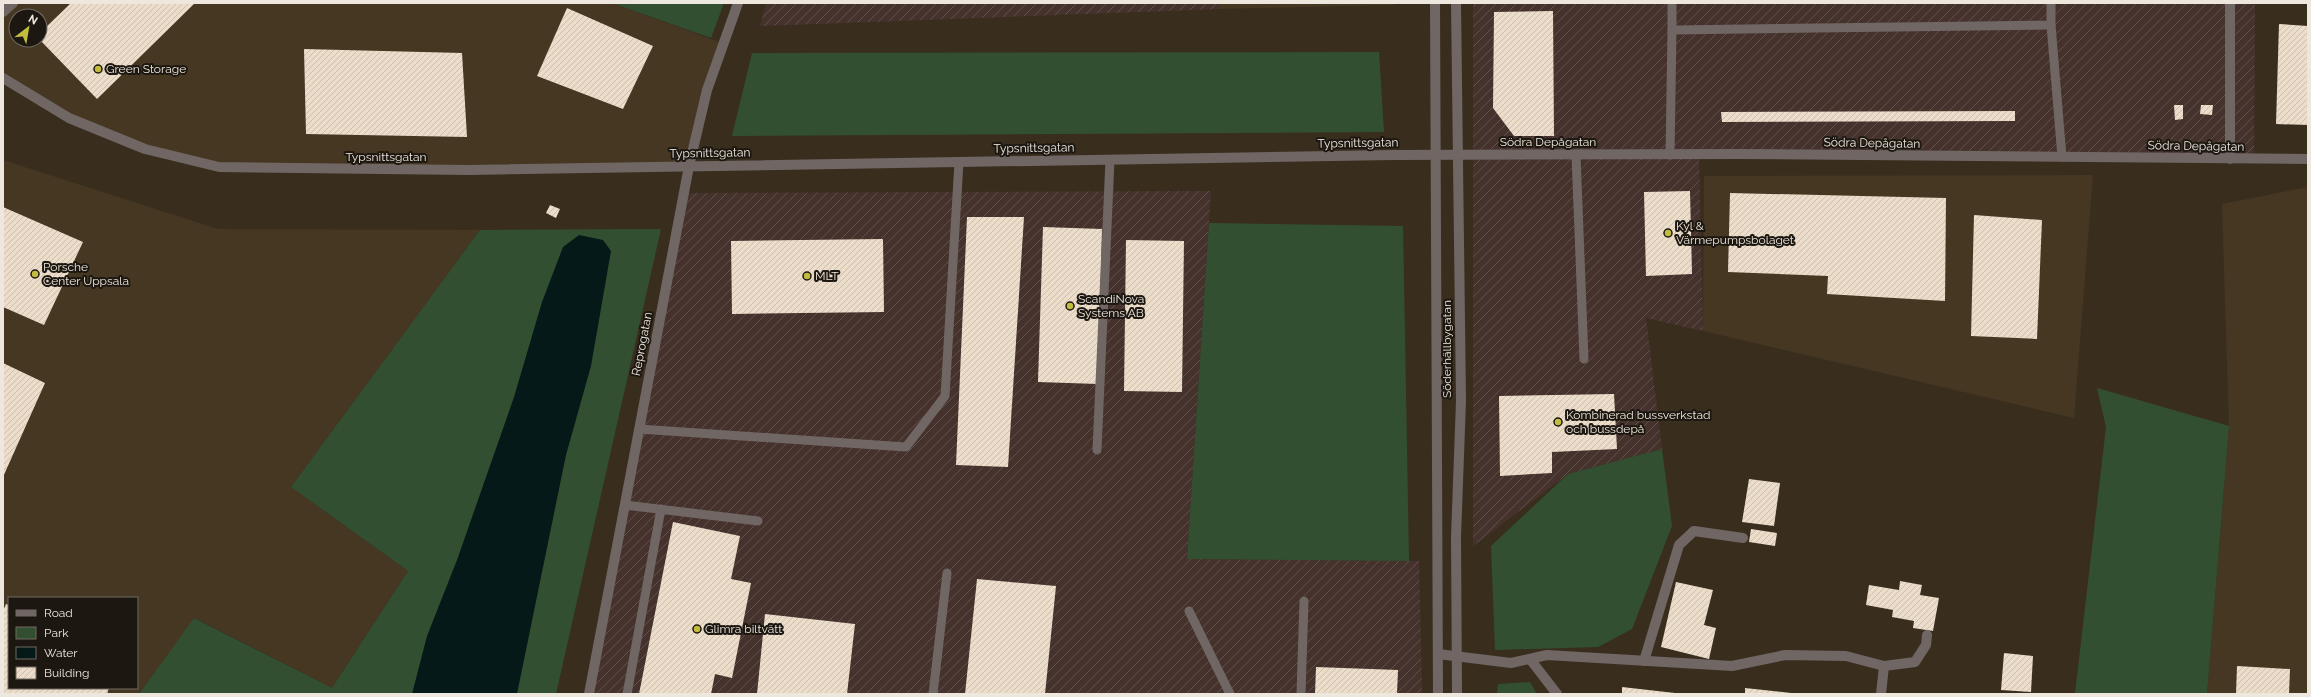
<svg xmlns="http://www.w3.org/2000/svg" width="2311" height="697" viewBox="0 0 2311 697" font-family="Raleway,sans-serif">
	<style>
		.built { fill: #453722; fill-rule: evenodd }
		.industrial { fill: url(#industrial-furrows) }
		.green { fill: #325031 }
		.water { fill: #051919 }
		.building { fill: url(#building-hatch) }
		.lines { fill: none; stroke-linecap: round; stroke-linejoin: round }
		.service { stroke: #706664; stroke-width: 9 }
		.minor { stroke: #706664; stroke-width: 10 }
		.poi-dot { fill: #c2bd3f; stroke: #1c1710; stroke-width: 1.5 }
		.labels { text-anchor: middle; stroke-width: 4; stroke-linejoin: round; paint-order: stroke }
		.poi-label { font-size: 12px; fill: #eee7dd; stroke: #1c1710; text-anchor: start }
		.street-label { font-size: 12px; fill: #eee7dd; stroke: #1c1710 }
	</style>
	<defs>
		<pattern id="industrial-furrows" width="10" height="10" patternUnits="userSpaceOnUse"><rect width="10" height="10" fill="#46322d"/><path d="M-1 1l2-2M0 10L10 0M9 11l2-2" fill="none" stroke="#61504b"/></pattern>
		<pattern id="building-hatch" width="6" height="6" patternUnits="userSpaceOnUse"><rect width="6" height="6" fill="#ecddca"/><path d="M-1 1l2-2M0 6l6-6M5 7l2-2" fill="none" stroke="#cbbfaf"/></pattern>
	</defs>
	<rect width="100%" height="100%" fill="#392e1e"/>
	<g class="built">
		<path d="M13,3H612L722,43L689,166L219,167L145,149L69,118L3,78V12ZM16,16H40V40H16Z"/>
		<path d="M1219,3H1394V5L1219,9Z"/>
		<path d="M3,160L218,229L480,230L291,487L408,571L332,688L195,618L139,694H3ZM9,598H137V688H9Z"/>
		<path d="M2093,175L2074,418L1703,331L1704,176Z"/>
		<path d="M2308,187V694H2207L2229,426L2222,204Z"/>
	</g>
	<g class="industrial">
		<path d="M766,3H1219V9L760,26Z"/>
		<path d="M1473,3H2255L2254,160L1699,157L1703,331L1646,318L1662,449L1568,474L1473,546Z"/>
		<path d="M1211,191L1187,559L1419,561L1422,694H589L684,193Z"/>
	</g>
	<g class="green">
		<path d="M612,3H724L711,38Z"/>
		<path d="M1379,52L1384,132L732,136L752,53Z"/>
		<path d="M1209,223L1403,226L1409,561L1187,559Z"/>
		<path d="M661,229L556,694H139L194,618L332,688L408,571L291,487L480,230Z"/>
		<path d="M2097,388L2229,426L2207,694H2075L2106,427Z"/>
		<path d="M1662,449L1672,526L1632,629L1598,647L1495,650L1491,546L1568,474Z"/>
		<path d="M1530,682L1537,694H1497L1498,684Z"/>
	</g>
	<path class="water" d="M579,235L603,240L611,251L591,366L566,455L517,694H412L427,636L457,560L514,397L542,302L563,247Z"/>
	<g class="building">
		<path d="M71,3H195L97,99L40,40V33Z"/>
		<path d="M567,8L653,46L623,109L537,76Z"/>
		<path d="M1553,11L1554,136H1514L1493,108L1494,12Z"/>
		<path d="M2279,24L2308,26V125L2276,124Z"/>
		<path d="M304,49L462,53L467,137L306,134Z"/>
		<path d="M2174,105H2183V119L2175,120Z"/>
		<path d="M2201,105H2213L2212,115L2200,114Z"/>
		<path d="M2015,111V121L1722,122L1721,112Z"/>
		<path d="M1690,191L1692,274L1646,276L1644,192Z"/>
		<path d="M1730,193L1946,198L1945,301L1827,294L1828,276L1728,272Z"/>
		<path d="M550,205L560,209L556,218L546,213Z"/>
		<path d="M3,207L83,242L44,325L3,307Z"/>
		<path d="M1974,215L2042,220L2037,339L1971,336Z"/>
		<path d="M967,217H1024L1008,467L956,465Z"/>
		<path d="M1043,227L1102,229L1098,384L1038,382Z"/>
		<path d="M883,239L884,312L732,314L731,241Z"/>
		<path d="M1126,240L1184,241L1182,392L1124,391Z"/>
		<path d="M3,363L45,383L3,477Z"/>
		<path d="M1614,394L1617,449L1552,452V473L1500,476L1499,396Z"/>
		<path d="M1749,479L1780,483L1774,526L1742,522Z"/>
		<path d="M673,522L740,536L731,579L751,583L732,678L715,674L711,694H639Z"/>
		<path d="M1751,529L1777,533L1775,546L1749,542Z"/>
		<path d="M977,579L1056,586L1045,694H965Z"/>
		<path d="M1900,581L1922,585L1920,595L1939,598L1933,631L1913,628L1914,621L1892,617L1893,610L1866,605L1869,585L1899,590Z"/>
		<path d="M1676,582L1713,590L1704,625L1716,628L1709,659L1661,647Z"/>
		<path d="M6,604L9,605V688H109L107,694H3V611Z"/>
		<path d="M765,614L855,624L847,694H757Z"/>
		<path d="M2004,653L2033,656L2031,692L2001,690Z"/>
		<path d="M2237,666L2290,669L2289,694H2236Z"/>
		<path d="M1316,667L1398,670L1397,694H1315Z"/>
		<path d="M1622,687L1675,693V694H1622Z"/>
		<path d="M1745,688L1791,693V694H1745Z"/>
	</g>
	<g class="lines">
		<g class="service">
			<path d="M1672,3V30L2051,25V3"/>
			<path d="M2051,25L2062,157"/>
			<path d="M1576,155L1584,359"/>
			<path d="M1670,155L1672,30"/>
			<path d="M639,429L906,447L945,396L959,162"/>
			<path d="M1097,450L1110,160"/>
			<path d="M625,505L758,521"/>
			<path d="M1189,611L1230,694"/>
			<path d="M627,694L661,509"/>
			<path d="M933,694L947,573"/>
			<path d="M1301,694L1304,601"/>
		</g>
		<g class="minor">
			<path d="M1435,3L1438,694"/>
			<path d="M1456,3L1461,401L1456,537L1457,694"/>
			<path d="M3,12L13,3"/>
			<path d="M3,78L69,118L145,149L219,167L469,170L1394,155L1740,154L2308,159"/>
			<path d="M2230,159V3"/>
			<path d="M1438,654L1511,663L1547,655L1732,666L1785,655L1846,656L1884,666L1915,662L1926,645L1927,635"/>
			<path d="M1530,659L1557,694"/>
			<path d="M1644,661L1679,545L1694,531L1743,538"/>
			<path d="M589,694L689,166L707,90L738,3"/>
			<path d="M1881,694L1884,666"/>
		</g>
	</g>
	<g class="poi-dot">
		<circle cx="98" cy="69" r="4"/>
		<circle cx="1668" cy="233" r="4"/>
		<circle cx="35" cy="274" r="4"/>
		<circle cx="807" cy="276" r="4"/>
		<circle cx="1070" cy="306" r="4"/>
		<circle cx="1558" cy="422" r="4"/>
		<circle cx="697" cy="629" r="4"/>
	</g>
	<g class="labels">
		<g class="poi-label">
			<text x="106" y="73">Green Storage</text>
			<text x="1676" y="230">Kyl &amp;<tspan x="1676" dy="14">Värmepumpsbolaget</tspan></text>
			<text x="43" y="271">Porsche<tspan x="43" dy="14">Center Uppsala</tspan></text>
			<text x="815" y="280">MLT</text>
			<text x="1078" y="303">ScandiNova<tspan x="1078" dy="14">Systems AB</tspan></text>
			<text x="1566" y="419">Kombinerad bussverkstad<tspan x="1566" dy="14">och bussdepå</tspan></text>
			<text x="705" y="633">Glimra biltvätt</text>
		</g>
		<g class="street-label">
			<text x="1548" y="146">Södra Depågatan</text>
			<text transform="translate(1358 143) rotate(-1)" y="4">Typsnittsgatan</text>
			<text transform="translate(1872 143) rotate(1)" y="4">Södra Depågatan</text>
			<text transform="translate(2196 146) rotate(1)" y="4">Södra Depågatan</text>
			<text transform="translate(1034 148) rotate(-1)" y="4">Typsnittsgatan</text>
			<text transform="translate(710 153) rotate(-1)" y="4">Typsnittsgatan</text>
			<text x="386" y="161">Typsnittsgatan</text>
			<text transform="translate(642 344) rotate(-79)" y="4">Reprogatan</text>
			<text transform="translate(1447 349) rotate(-90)" y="4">Söderhällbygatan</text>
		</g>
	</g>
	<rect width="2311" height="697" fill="none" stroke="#eee7dd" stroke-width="8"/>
	<rect x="8" y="597" width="130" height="92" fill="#1c1710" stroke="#706a62"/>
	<rect x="16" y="610" width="20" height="6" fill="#706664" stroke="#706a62"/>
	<text x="44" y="617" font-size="12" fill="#eee7dd">Road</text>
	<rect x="16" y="627" width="20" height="12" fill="#325031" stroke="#706a62"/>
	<text x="44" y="637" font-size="12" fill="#eee7dd">Park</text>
	<rect x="16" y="647" width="20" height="12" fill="#051919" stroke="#706a62"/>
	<text x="44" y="657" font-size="12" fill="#eee7dd">Water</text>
	<rect x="16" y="667" width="20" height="12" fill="url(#building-hatch)" stroke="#706a62"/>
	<text x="44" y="677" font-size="12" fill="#eee7dd">Building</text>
	<g transform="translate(28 28) rotate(31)"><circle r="19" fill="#1c1710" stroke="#706a62"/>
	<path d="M0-3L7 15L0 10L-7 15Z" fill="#c2bd3f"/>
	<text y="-6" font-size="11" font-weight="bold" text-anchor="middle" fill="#eee7dd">N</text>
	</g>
</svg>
